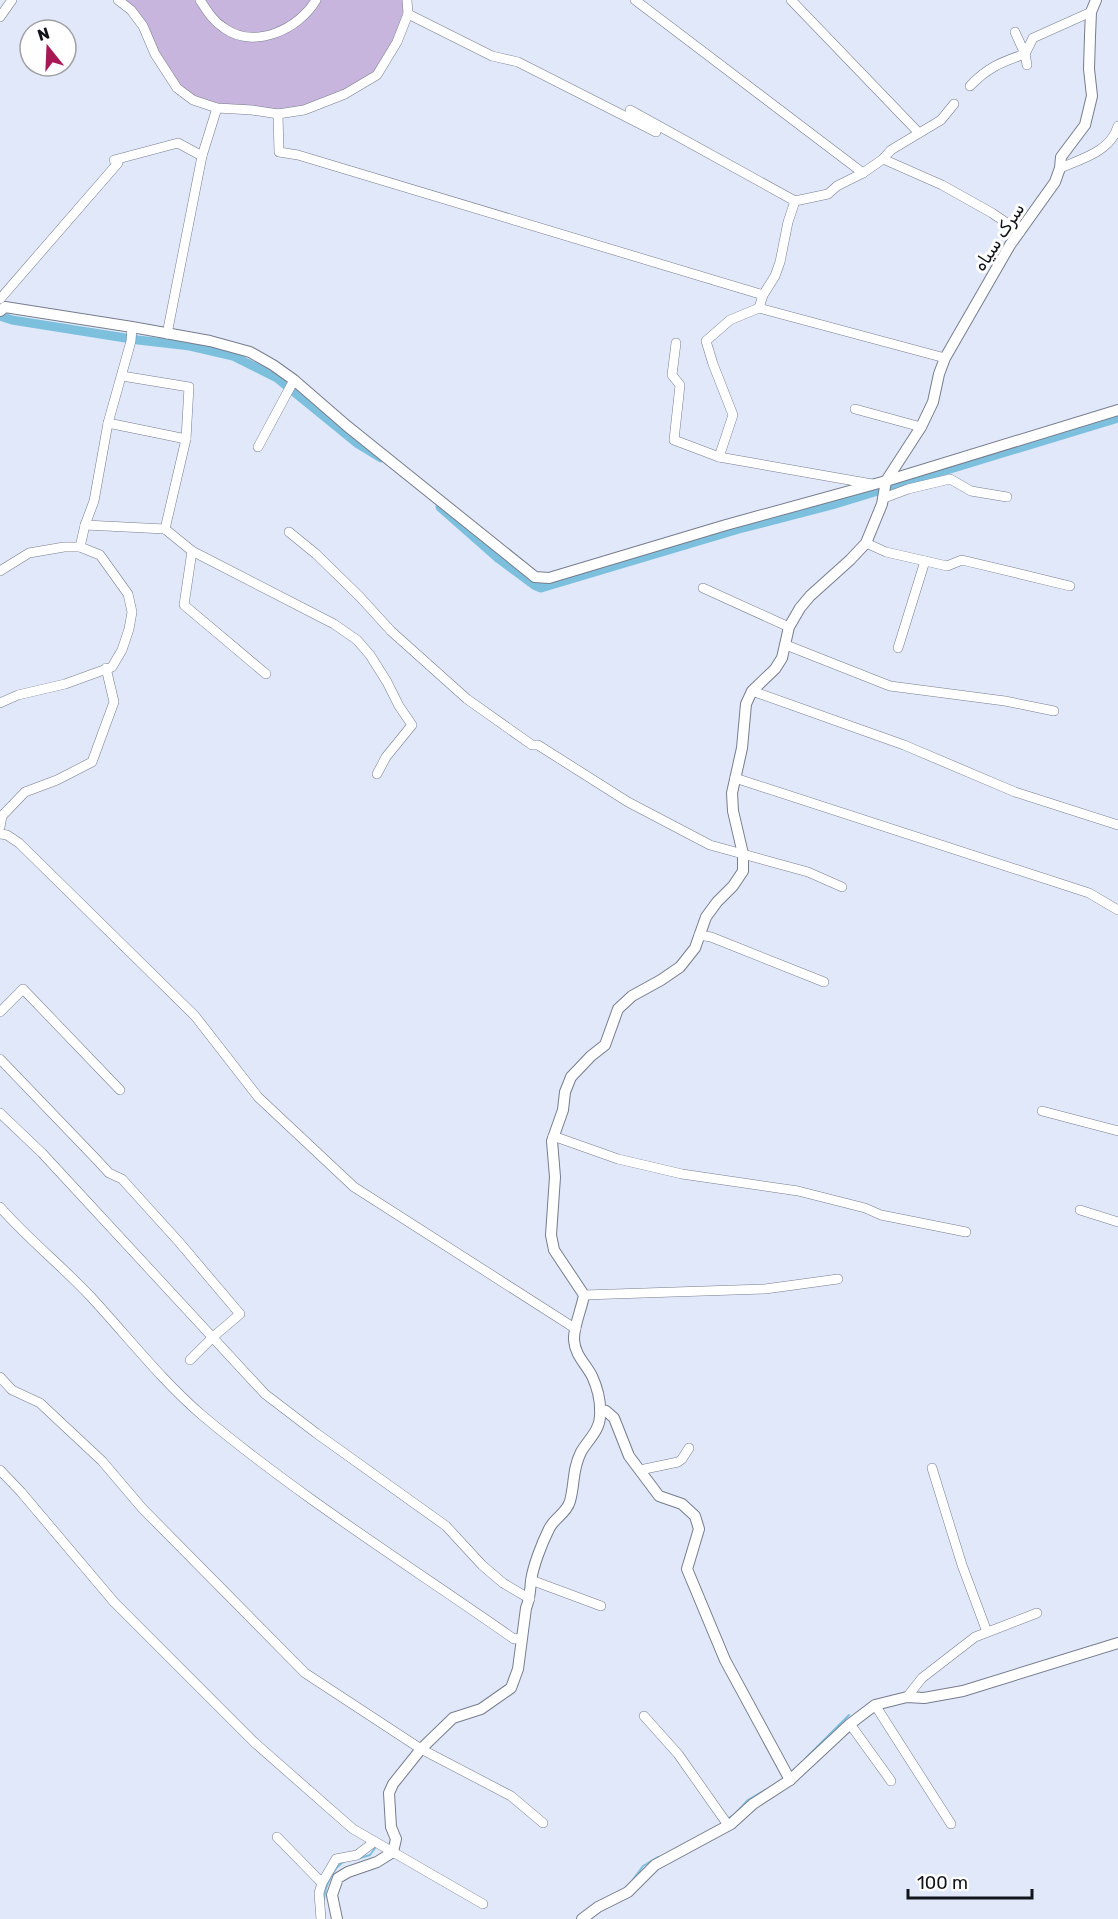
<svg xmlns="http://www.w3.org/2000/svg" width="1118" height="1919" viewBox="0 0 1118 1919" font-family="Rubik,Cairo,sans-serif">
	<style>
		.green { fill: #c7b5dd }
		.lines { fill: none; stroke-linecap: round; stroke-linejoin: round }
		.stream { stroke: #7dc0de; stroke-width: 2 }
		.canal { stroke: #7dc0de; stroke-width: 9 }
		.minor-casing { stroke: #767d8d; stroke-width: 10 }
		.tertiary-casing { stroke: #767d8d; stroke-width: 12 }
		.minor { stroke: #fff; stroke-width: 9 }
		.tertiary { stroke: #fff; stroke-width: 10 }
		.labels { text-anchor: middle; stroke-width: 6; stroke-linejoin: round; paint-order: stroke }
		.street-label { font-size: 18px; fill: #11141a; stroke: #fff }
	</style>
	<rect width="100%" height="100%" fill="#e0e8fa"/>
	<path class="green" d="M118,0H407L408,14L377,75L304,110L217,108L177,88L143,26Z"/>
	<g class="lines">
		<g class="stream">
			<path d="M806,1758L849,1715"/>
			<path d="M726,1820L735,1814L748,1800L767,1789"/>
			<path d="M360,1858L370,1855L376,1847"/>
			<path d="M632,1881L643,1866L658,1857"/>
			<path d="M324,1899C325,1886 334,1866 345,1861"/>
		</g>
		<g class="canal">
			<path d="M0,316L12,320L138,340L190,346L233,356L277,378L358,444L381,458"/>
			<path d="M440,507L499,559L534,585L541,588L739,529L832,505L1118,418"/>
		</g>
		<g class="minor-casing">
			<g id="minor">
				<path d="M118,0L131,10L143,26L155,54L177,88L193,100L217,108L252,110L278,114L304,110L345,94L377,75L397,42L408,14L407,0"/>
				<path d="M200,0C207,11 213,21 224,28C255,50 299,29 316,0"/>
				<path d="M635,0L863,173"/>
				<path d="M791,0L919,133"/>
				<path d="M408,14L492,56L518,62L656,132"/>
				<path d="M0,17L12,0"/>
				<path d="M1015,32L1025,54L1027,65"/>
				<path d="M970,86C987,68 1001,62 1025,54L1033,38L1091,12"/>
				<path d="M630,110L795,201L828,194L837,186L863,173L883,159L942,185L992,213L1020,232"/>
				<path d="M278,114L279,152L298,155L763,295"/>
				<path d="M883,159L891,150L941,120L954,104"/>
				<path d="M1060,168C1082,159 1111,151 1118,126"/>
				<path d="M795,201L788,222L780,262L775,276L763,295L759,308L945,358"/>
				<path d="M0,299L118,163L114,160L178,143L202,156L217,108"/>
				<path d="M167,334L202,156"/>
				<path d="M676,343L672,375L680,385L674,440L719,457L872,484"/>
				<path d="M122,376L189,387L186,439L165,529"/>
				<path d="M855,409L921,427"/>
				<path d="M108,423L186,439"/>
				<path d="M258,447L294,380"/>
				<path d="M719,457L733,415L713,364L706,341L730,320L759,308"/>
				<path d="M884,498L908,489L950,479L971,491L1007,497"/>
				<path d="M85,525L165,529L192,551L334,624L357,640L370,655L387,682L399,706L412,725L386,757L377,774"/>
				<path d="M289,532L316,554L360,597L391,631L467,699L532,745H538L628,802L710,845L808,872L842,887"/>
				<path d="M866,543L886,552L947,566L962,560L1070,586"/>
				<path d="M80,547L85,525L94,501L108,423L131,341L132,327"/>
				<path d="M192,551L184,605L266,674"/>
				<path d="M0,571L29,553L64,547H80L100,555L128,594L132,612L129,629L122,650L112,667L65,684L18,695L0,703"/>
				<path d="M703,588L789,627"/>
				<path d="M786,645L890,686L1005,701L1054,711"/>
				<path d="M898,648L925,561"/>
				<path d="M752,691L904,745L1015,792L1118,825"/>
				<path d="M735,778L1089,893L1118,910"/>
				<path d="M0,827L2,816L25,792L57,780L92,762L114,702L106,668"/>
				<path d="M0,834L7,835L19,843L195,1016L258,1097L354,1187L576,1329"/>
				<path d="M699,935L711,937L824,982"/>
				<path d="M0,1012L23,989L120,1090"/>
				<path d="M0,1059L97,1160L109,1173L122,1179L179,1242L240,1314L213,1337L190,1360"/>
				<path d="M1042,1111L1118,1131"/>
				<path d="M0,1113L42,1153L265,1394L316,1433L446,1526L482,1565L503,1583L530,1599"/>
				<path d="M553,1136L618,1159L682,1174L798,1191L865,1208L881,1215L966,1232"/>
				<path d="M0,1207C28,1239 62,1266 91,1297C128,1337 162,1381 203,1416C301,1498 410,1566 514,1639L522,1638"/>
				<path d="M1080,1210L1118,1222"/>
				<path d="M584,1295L765,1289L838,1279"/>
				<path d="M0,1377L12,1390L40,1403L102,1461L142,1508L305,1673L421,1749L511,1796L543,1823"/>
				<path d="M932,1468L962,1565L987,1632"/>
				<path d="M0,1470L21,1492L114,1602L255,1743L353,1829L483,1904"/>
				<path d="M640,1470L678,1462L682,1459L689,1448"/>
				<path d="M531,1580L601,1606"/>
				<path d="M907,1697L922,1678L975,1637L1037,1613"/>
				<path d="M875,1705L951,1824"/>
				<path d="M644,1716L678,1754L728,1825"/>
				<path d="M850,1724L891,1781"/>
				<path d="M277,1837L322,1883"/>
				<path d="M321,1919L319,1893L322,1883L336,1859L357,1855L374,1842"/>
			</g>
		</g>
		<g class="tertiary-casing">
			<g id="tertiary">
				<path d="M0,311L5,307L132,327L210,341L250,352L273,365L294,380L347,426L535,577L549,578L726,525L886,481L1118,410"/>
				<path d="M600,1410L606,1411L614,1418L629,1456L659,1496L682,1504L695,1516L699,1529L687,1569L725,1660L790,1780"/>
				<path d="M337,1919L332,1895L338,1878L348,1872L377,1862L393,1852L396,1839L391,1827L389,1793L393,1784L421,1749L453,1718L481,1709L511,1688L518,1669L526,1608C530,1599 530,1591 531,1581C533,1566 542,1543 549,1529C554,1518 567,1513 570,1501C575,1483 572,1470 581,1452C588,1440 600,1430 600,1416C601,1402 598,1389 592,1376C585,1363 575,1355 574,1340C573,1328 582,1308 584,1295L554,1250L551,1235L555,1177L552,1141L563,1110L565,1092L571,1077L591,1056L605,1045L618,1009L632,996L661,980L680,967L695,948L706,917L717,902L733,886L743,871V854L733,811L732,793L742,748L746,704L752,691L775,669L782,658L789,627L800,608L810,596L850,560L866,543L882,504L886,481L921,427L933,402L939,374L945,358L1010,245L1055,182L1060,168L1061,157L1085,125L1092,96L1089,69L1090,36L1091,12L1096,0"/>
				<path d="M582,1919L598,1907L628,1892L655,1865L731,1824L753,1804L790,1780L850,1724L875,1705L907,1697L924,1698L963,1691L1118,1643"/>
			</g>
		</g>
		<use href="#minor" class="minor"/>
		<use href="#tertiary" class="tertiary"/>
	</g>
	<g class="labels">
		<g class="street-label">
			<text transform="translate(999 237) rotate(-57)" y="6">سرک سیاه</text>
		</g>
	</g>
	<g transform="translate(48 48) rotate(342)"><circle r="28" fill="#ffffff" stroke="#a0a1a3" stroke-width="1.5"/>
	<path d="M0-4.5L10 22L0 15L-10 22Z" fill="#a81855"/>
	<text y="-9" font-size="16" font-weight="bold" text-anchor="middle" fill="#11141a">N</text>
	</g>
	<path d="M908 1889v9h124v-9" fill="none" stroke="#11141a" stroke-width="3"/>
	<text x="917" y="1889" font-size="18" fill="#11141a" stroke="#ffffff" stroke-width="4.5" paint-order="stroke">100 m</text>
</svg>
